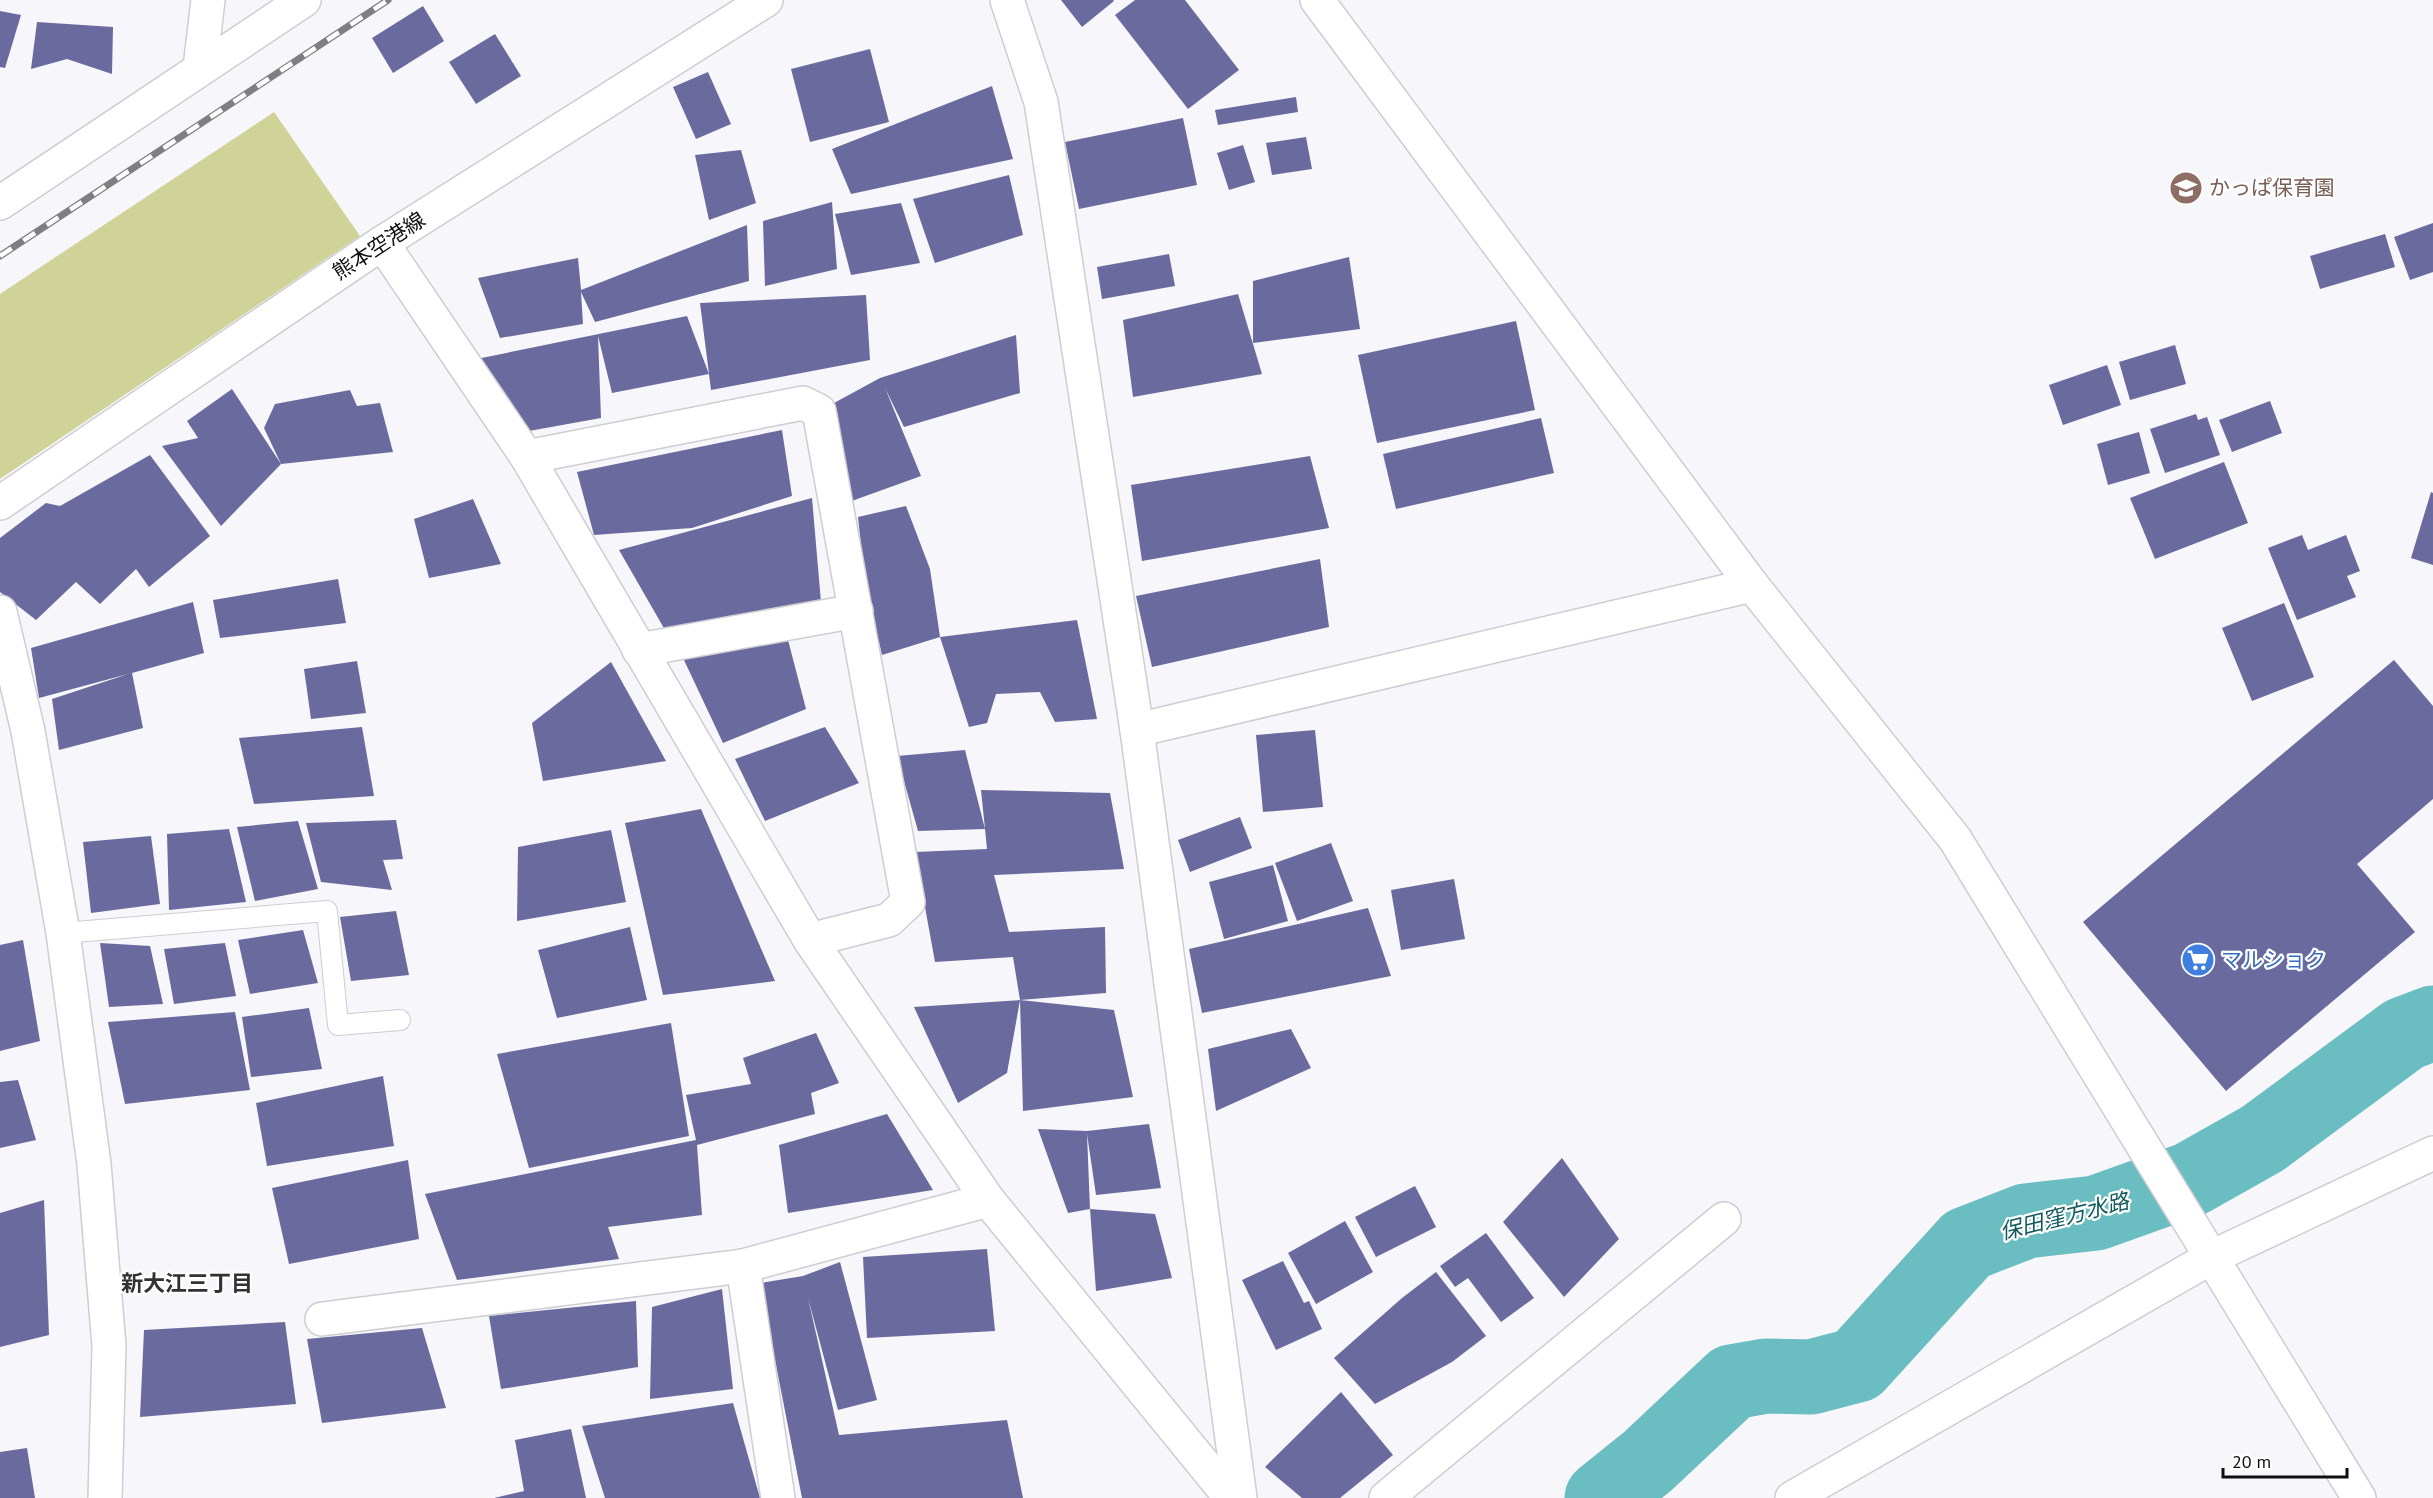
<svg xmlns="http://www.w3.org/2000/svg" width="2433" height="1498" viewBox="0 0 2433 1498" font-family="'PT Sans','Noto Sans JP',sans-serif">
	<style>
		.green { fill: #d0d397 }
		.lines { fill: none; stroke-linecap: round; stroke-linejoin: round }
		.river { stroke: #6abdc0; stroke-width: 75 }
		.building { fill: #6b6a9e }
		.lane-casing { stroke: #cdcdd2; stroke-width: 22 }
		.street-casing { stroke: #cdcdd2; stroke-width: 36 }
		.secondary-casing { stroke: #cdcdd2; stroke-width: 36 }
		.lane { stroke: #fff; stroke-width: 20 }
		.street { stroke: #fff; stroke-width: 33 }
		.secondary { stroke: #fff; stroke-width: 33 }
		.rail-casing { stroke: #7f7f82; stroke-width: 7 }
		.rail { stroke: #fff; stroke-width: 4.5; stroke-dasharray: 14; stroke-linecap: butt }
		.labels { text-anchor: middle; stroke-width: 4.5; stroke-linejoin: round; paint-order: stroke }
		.education-label { font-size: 21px; fill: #785e54; stroke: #fff; text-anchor: start }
		.street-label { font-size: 21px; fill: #0e0e10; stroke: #fff }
		.shop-label { font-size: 21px; fill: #366cbe; stroke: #fff; text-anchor: start }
		.water-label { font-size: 22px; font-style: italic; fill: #125a5d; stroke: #fff }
		.neighbourhood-label { font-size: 22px; font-weight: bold; fill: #323236; stroke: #fff }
	</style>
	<rect width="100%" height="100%" fill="#f6f6fb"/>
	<path class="green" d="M274,112L360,236L0,479V294Z"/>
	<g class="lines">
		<path class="river" d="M1602,1498L1648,1461L1732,1382L1766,1376L1811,1377L1857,1365L1967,1244L2026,1221L2096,1213L2191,1179L2262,1139L2404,1034L2433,1023"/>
	</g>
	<g class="building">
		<path d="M1061,0H1113L1114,1L1082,27Z"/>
		<path d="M1135,0H1185L1239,70L1188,109L1115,15Z"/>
		<path d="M423,6L444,41L393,73L372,38Z"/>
		<path d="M0,11L21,15L5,68L0,67Z"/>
		<path d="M37,22L113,27L112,74L67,59L31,69Z"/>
		<path d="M495,34L521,76L476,104L449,62Z"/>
		<path d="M870,49L889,122L810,142L791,69Z"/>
		<path d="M708,72L731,124L696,139L673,87Z"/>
		<path d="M992,86L1013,159L851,194L832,149Z"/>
		<path d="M1296,97L1298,112L1218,125L1215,110Z"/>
		<path d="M1183,118L1197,185L1079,209L1065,142Z"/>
		<path d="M1306,137L1312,169L1272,175L1266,143Z"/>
		<path d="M1243,145L1255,182L1229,190L1217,153Z"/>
		<path d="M741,150L756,203L709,220L695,155Z"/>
		<path d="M1009,175L1023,235L935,263L913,199Z"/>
		<path d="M832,202L837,269L765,286L763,221Z"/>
		<path d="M901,203L920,263L851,275L835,214Z"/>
		<path d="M2433,223V272L2410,280L2394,237Z"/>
		<path d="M747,225L749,281L595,322L581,292L583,324L500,338L478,278L578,258L581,290Z"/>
		<path d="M2385,234L2395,267L2320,289L2310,256Z"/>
		<path d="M1169,254L1175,286L1102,299L1097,267Z"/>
		<path d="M1349,257L1360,329L1253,343V281Z"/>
		<path d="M1238,294L1262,374L1133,397L1123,320Z"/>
		<path d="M866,295L870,360L711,390L709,374L612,393L598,336L601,418L529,431L462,362L687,316L709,374L700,303Z"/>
		<path d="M1516,321L1535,410L1377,443L1358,355Z"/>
		<path d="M1016,335L1020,393L904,427L885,388L921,476L849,502L834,403L880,378Z"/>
		<path d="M2175,345L2186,384L2130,400L2119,362Z"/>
		<path d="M2107,365L2121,405L2063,425L2049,385Z"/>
		<path d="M232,389L281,464L221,526L162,446L198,438L187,421Z"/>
		<path d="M350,390L357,406L380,403L393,452L281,464L264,428L275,404Z"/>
		<path d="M2270,401L2282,433L2232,452L2219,420Z"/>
		<path d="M2196,414L2198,420L2207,417L2220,455L2165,473L2150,429Z"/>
		<path d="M1541,418L1554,473L1396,509L1383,454Z"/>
		<path d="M782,430L792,496L692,528L594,535L577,472Z"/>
		<path d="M2139,432L2150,473L2108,485L2097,444Z"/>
		<path d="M150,455L210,536L149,587L136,569L100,604L76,582L36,620L0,592V538L46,503L60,506Z"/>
		<path d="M1310,456L1329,528L1142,561L1131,485Z"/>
		<path d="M2224,462L2248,523L2155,559L2130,498Z"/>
		<path d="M2431,492L2433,493V565L2411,558Z"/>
		<path d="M812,498L821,602L665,630L619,550Z"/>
		<path d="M473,499L501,564L429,578L414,519Z"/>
		<path d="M906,506L930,569L940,637L882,655L865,583L858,517Z"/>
		<path d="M2302,535L2308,550L2346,535L2360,571L2347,576L2356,597L2297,620L2268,548Z"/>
		<path d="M1320,559L1329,627L1152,667L1136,596Z"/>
		<path d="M338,579L346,623L220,638L213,600Z"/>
		<path d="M193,602L204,653L132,673L143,728L59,750L52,699L128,674L39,698L31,648Z"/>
		<path d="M2284,603L2314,677L2252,701L2222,628Z"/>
		<path d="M1077,620L1097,719L1055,722L1040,692L996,694L987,723L969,727L940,637Z"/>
		<path d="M788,640L806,709L723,743L676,643Z"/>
		<path d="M2394,660L2433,706V799L2357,864L2415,932L2226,1091L2083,922Z"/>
		<path d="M357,661L366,713L311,719L304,669Z"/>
		<path d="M611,662L666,761L543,781L532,723Z"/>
		<path d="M362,727L374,796L254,804L239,738Z"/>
		<path d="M825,727L859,783L765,821L735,759Z"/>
		<path d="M1315,730L1323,807L1263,812L1256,735Z"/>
		<path d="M965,750L985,829L981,790L1110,793L1124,869L994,875L1009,932L1105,927L1106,993L1020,1000L1114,1010L1133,1097L1023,1111L1020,1000L1007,1073L958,1103L914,1007L1020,1000L1013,957L935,962L915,852L987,849L985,829L918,831L897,756Z"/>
		<path d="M701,809L775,981L663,995L625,823Z"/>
		<path d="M1240,817L1252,848L1190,872L1178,840Z"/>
		<path d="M396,820L403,859L383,860L392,890L321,882L306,823Z"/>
		<path d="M298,821L318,889L255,901L237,827Z"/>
		<path d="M229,829L246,902L169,910L167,834Z"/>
		<path d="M611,830L626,902L517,921L518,847Z"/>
		<path d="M151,836L160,904L91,913L83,842Z"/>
		<path d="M1331,843L1353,901L1297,921L1275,863Z"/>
		<path d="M1273,865L1288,921L1224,939L1209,882Z"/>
		<path d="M1454,879L1465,939L1401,950L1391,890Z"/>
		<path d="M1368,908L1391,976L1202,1013L1189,949Z"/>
		<path d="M396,911L409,975L351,981L340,917Z"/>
		<path d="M630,927L647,1000L557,1018L538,950Z"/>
		<path d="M303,930L318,983L250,994L238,940Z"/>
		<path d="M23,940L40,1041L0,1051V945Z"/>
		<path d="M100,943L150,946L163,1004L109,1007Z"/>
		<path d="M225,943L236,996L174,1004L164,949Z"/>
		<path d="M309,1008L322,1069L251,1077L242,1017Z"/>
		<path d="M235,1012L250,1090L125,1104L108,1022Z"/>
		<path d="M671,1023L689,1136L529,1168L497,1054Z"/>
		<path d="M1291,1029L1311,1068L1216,1111L1208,1049Z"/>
		<path d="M816,1033L839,1083L811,1093L815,1114L697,1145L702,1215L608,1227L619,1259L457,1280L425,1194L696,1140L686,1095L751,1084L743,1058Z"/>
		<path d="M383,1076L394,1146L267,1166L256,1103Z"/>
		<path d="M18,1080L36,1140L0,1148V1082Z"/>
		<path d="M887,1114L933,1190L788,1213L779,1145Z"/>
		<path d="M1149,1124L1161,1188L1096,1195L1087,1134L1090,1209L1068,1213L1038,1129L1087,1131Z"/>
		<path d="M1562,1158L1619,1239L1564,1297L1503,1222Z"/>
		<path d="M408,1160L419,1239L289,1264L272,1188Z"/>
		<path d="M1415,1186L1436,1227L1376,1257L1355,1217Z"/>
		<path d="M44,1200L49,1335L0,1347V1213Z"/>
		<path d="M1090,1209L1155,1214L1172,1278L1096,1291Z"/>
		<path d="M1345,1221L1373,1272L1316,1304L1288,1253Z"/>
		<path d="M1486,1233L1534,1298L1501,1322L1468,1278L1455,1287L1440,1266Z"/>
		<path d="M987,1249L995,1331L867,1338L863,1257Z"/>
		<path d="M1283,1261L1304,1303L1309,1301L1322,1329L1276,1350L1242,1280Z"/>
		<path d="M840,1262L877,1400L838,1410L808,1298L839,1435L1007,1420L1023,1498H802L760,1283L803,1276Z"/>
		<path d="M1436,1272L1486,1336L1452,1362L1375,1404L1334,1358L1402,1298Z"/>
		<path d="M722,1289L733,1389L650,1399L652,1307Z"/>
		<path d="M636,1301L638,1367L501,1389L489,1316Z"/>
		<path d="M285,1322L296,1404L140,1417L144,1330Z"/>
		<path d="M422,1328L446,1408L322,1423L307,1339Z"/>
		<path d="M1341,1392L1393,1455L1340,1498H1302L1265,1467Z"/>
		<path d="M733,1403L760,1498H605L582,1426Z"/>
		<path d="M571,1429L586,1498H494L524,1491L515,1440Z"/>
		<path d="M27,1448L35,1498H0V1452Z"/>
	</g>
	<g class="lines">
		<g class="lane-casing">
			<path id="lane" d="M63,933L327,911L338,1025L400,1020"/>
		</g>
		<g class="street-casing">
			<g id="street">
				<path d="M1007,0L1041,102L1137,730L1240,1498"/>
				<path d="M200,68L208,0"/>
				<path d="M0,203L304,0"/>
				<path d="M527,457L803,403L819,411L908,902L889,920L810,940"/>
				<path d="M0,612L28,731L63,933L94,1164L109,1346L105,1498"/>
				<path d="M639,650L856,611"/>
				<path d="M1137,730L1752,585"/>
				<path d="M743,1266L778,1498"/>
				<path d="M322,1319L743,1266L988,1200"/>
				<path d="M1386,1498L1724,1219"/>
			</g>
		</g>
		<g class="secondary-casing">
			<g id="secondary">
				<path d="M1317,0L1752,585L1955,839L2359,1498"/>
				<path d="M382,243L527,457L810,940L988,1200L1223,1488L1235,1498"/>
				<path d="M0,503L382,243L766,0"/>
				<path d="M1792,1498L2212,1257L2433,1153"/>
			</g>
		</g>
		<use href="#lane" class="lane"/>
		<use href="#street" class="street"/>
		<use href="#secondary" class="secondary"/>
		<g class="rail-casing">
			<path id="rail" d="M0,256L388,0"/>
		</g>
		<use href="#rail" class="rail"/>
	</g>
	<defs>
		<g id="school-disc" transform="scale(1.725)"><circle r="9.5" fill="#8d6e63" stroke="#fff"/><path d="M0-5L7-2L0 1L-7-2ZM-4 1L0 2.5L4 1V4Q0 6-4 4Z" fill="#fff"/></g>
		<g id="supermarket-disc" transform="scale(1.725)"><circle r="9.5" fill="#3f7fe0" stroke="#fff"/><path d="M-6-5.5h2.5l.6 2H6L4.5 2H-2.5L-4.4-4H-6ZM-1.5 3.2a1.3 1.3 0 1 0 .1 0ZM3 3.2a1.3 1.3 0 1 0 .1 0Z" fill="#fff"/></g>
	</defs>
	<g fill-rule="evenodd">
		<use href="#school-disc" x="2186" y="188"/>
		<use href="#supermarket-disc" x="2198" y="960"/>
	</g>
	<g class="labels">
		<g class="education-label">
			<text x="2209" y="195">かっぱ保育園</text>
		</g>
		<g class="street-label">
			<text transform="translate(379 246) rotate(-33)" y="7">熊本空港線</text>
		</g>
		<g class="shop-label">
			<text x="2221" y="967">マルショク</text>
		</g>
		<g class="water-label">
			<text transform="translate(2064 1216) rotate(-14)" y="8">保田窪方水路</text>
		</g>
		<g class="neighbourhood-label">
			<text x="187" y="1291">新大江三丁目</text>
		</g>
	</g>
	<path d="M2223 1468v9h124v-9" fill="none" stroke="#0e0e10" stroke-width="3"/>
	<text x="2232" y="1468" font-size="18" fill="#0e0e10" stroke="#ffffff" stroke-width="4.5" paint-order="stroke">20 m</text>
</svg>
